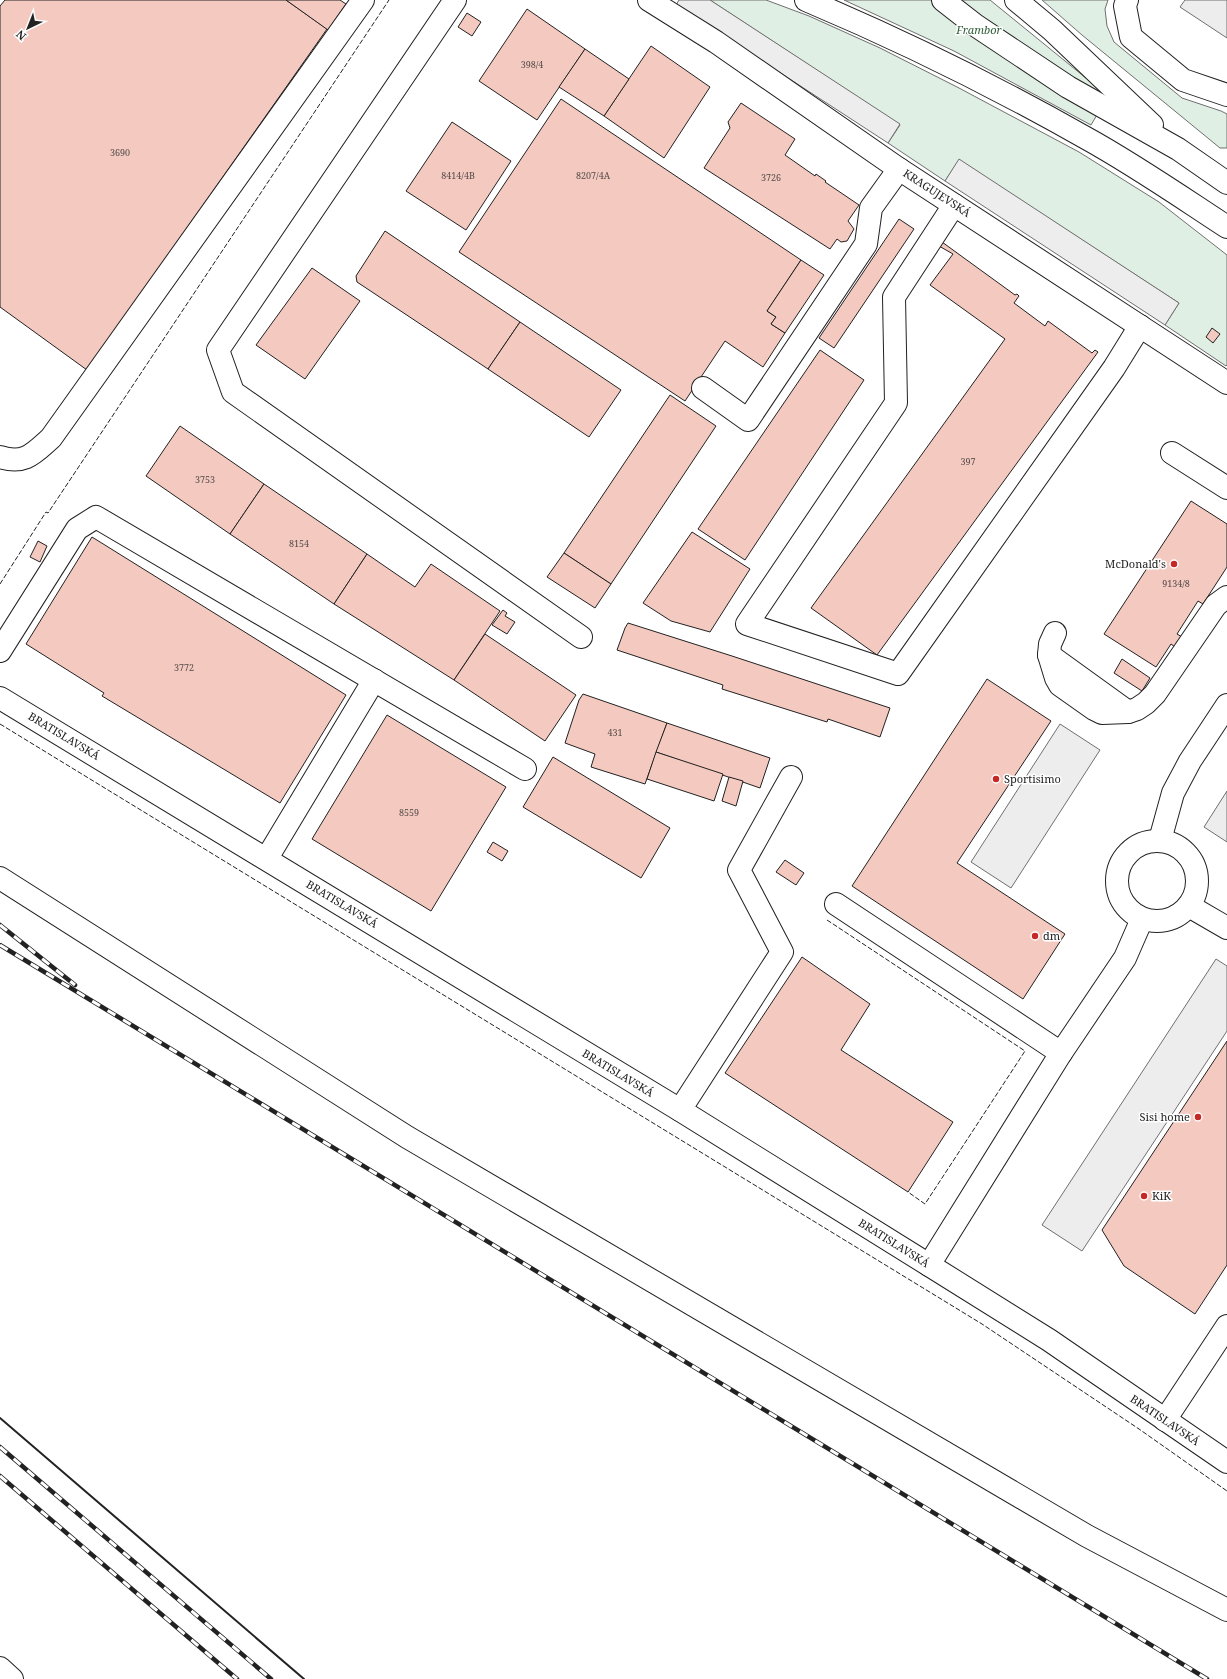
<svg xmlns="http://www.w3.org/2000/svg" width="1227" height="1679" viewBox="0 0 1227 1679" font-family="'Noto Serif',serif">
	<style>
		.green { fill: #e0efe3; stroke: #6f6f6f }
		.parking { fill: #ededed; stroke: #6f6f6f }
		.building { fill: #f3c9c0; stroke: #222 }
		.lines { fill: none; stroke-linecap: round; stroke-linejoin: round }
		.minor-casing { stroke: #222; stroke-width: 24 }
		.major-casing { stroke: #222; stroke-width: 24 }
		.minor { stroke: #fff; stroke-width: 22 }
		.major { stroke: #fff; stroke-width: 22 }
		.rail-casing { stroke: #222; stroke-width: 4.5 }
		.rail { stroke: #fff; stroke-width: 3; stroke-dasharray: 9; stroke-linecap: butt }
		.fence { stroke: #222; stroke-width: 1; stroke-dasharray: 5 2; stroke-linecap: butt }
		.wall { stroke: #222; stroke-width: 2 }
		.poi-dot { fill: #c62828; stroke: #fff; stroke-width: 1.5 }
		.labels { text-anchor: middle; stroke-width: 3; stroke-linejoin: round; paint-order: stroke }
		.number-label { font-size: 9px; fill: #564c4a }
		.park-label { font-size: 11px; font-style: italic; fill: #2f5e38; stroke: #fff }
		.street-label { font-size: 11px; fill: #222; stroke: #fff }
		.poi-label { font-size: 11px; fill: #222; stroke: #fff; text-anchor: start }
	</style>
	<rect width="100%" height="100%" fill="#fff"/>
	<g class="green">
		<path d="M710,0H766L809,16L880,48L959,88L1079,152L1159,202L1227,255V365L1226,366L1165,325L1179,303L959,160L945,181L888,143L900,125Z"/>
		<path d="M844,0H990L1108,96L1091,125L954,51Z"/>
		<path d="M1042,0H1108L1105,9L1107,26L1114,42L1182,98L1221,111L1227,114V148H1220L1082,35Z"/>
	</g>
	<g class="parking">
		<path d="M679,0H710L900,124L888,143L676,5Z"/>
		<path d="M1185,0H1227V38L1180,7Z"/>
		<path d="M959,159L1179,303L1165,325L945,181Z"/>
		<path d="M1060,724L1100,750L1011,888L971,862Z"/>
		<path d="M1227,791V842L1204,827Z"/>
		<path d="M1216,959L1227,966V1031L1082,1251L1042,1225Z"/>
	</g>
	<g class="building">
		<path d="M5,0H286L327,29L87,370L0,307V6Z"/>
		<path d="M286,0H340L346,4L328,30Z"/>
		<path d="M527,9L585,49L537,120L479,81Z"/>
		<path d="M467,13L481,22L472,36L458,27Z"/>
		<path d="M651,46L710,87L664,158L604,116Z"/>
		<path d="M585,49L629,79L604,116L559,87Z"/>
		<path d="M561,99L801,260L767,311L776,317L771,324L785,333L763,367L725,341L685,401L459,252Z"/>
		<path d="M741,103L795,139L785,155L815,176L816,174L826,181L825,182L859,205L848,221L854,229L847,241L841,242L837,239L830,249L704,168L730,128L728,122Z"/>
		<path d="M452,122L511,161L466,230L406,191Z"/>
		<path d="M899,219L914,229L834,348L819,338Z"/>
		<path d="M385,231L520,322L488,369L357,282L356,276Z"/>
		<path d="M942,242L1015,295L1017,294L1019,296L1014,303L1045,326L1048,321L1092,353L1095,350L1098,352L877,655L811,608L1005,339L930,285L953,254L939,246Z"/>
		<path d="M801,260L824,275L785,333L771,324L776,317L767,311Z"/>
		<path d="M312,268L360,301L305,379L256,345Z"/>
		<path d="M520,322L621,390L589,437L488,369Z"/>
		<path d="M1212,328L1220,334L1213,343L1206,337Z"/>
		<path d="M820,350L864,380L745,560L698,529Z"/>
		<path d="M670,395L716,426L611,584L564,553Z"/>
		<path d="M180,426L264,484L230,534L146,476Z"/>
		<path d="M264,484L367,554L334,604L230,534Z"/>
		<path d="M1191,501L1227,524V567L1203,604L1198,601L1177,634L1182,637L1175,647L1171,644L1156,667L1104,634Z"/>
		<path d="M692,532L750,569L710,632L671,621L643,603Z"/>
		<path d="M92,537L346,695L280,803L102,696L104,693L26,644Z"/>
		<path d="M38,541L47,546L40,562L30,557Z"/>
		<path d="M564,553L611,584L595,608L547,577Z"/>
		<path d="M367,554L415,587L431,564L500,611L454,680L334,604Z"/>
		<path d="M503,610L507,613L505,616L515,622L507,634L492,625Z"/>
		<path d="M628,623L732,656L890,708L880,737L828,719L827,722L722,689L723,685L617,650L625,628Z"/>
		<path d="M485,634L576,695L545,741L454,680Z"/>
		<path d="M1122,659L1150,678L1142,691L1114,673Z"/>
		<path d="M987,679L1051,721L957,863L1065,934L1023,999L852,886Z"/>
		<path d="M583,694L667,723L645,784L591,767L595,754L565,743L579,700Z"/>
		<path d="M387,715L506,787L431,911L312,839Z"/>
		<path d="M667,723L770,758L760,788L656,752Z"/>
		<path d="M656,752L723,774L714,801L647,779Z"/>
		<path d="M553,757L670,828L641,878L523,807Z"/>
		<path d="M729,777L743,781L736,806L722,801Z"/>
		<path d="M493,842L508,851L502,861L487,852Z"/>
		<path d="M785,860L804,873L796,885L776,872Z"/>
		<path d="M802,957L870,1004L841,1050L953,1122L908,1192L725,1073Z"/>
		<path d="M1227,1041V1265L1195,1314L1124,1266L1102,1230Z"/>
	</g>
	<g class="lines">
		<g class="minor-casing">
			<g id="minor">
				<path d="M455,0L218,350L233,392L581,637"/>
				<path d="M649,0L716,42L899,169L1227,383"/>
				<path d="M1127,0L1125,6L1131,37L1183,80L1227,95"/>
				<path d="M954,205L894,297L896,403L747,624L898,674L1114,368L1140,326"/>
				<path d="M703,388L748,420L866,244L871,208L899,169"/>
				<path d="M1172,453L1227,488"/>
				<path d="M0,457C25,465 34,453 51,438L363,0"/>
				<path d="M1055,633L1050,644L1049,655L1056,678L1060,685L1094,709L1102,713L1128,712L1137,709L1146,703L1155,694L1216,605L1227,597"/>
				<path d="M0,651L77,529L96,517L525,769"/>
				<path d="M1049,655L1128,712"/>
				<path d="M0,698L680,1110L929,1265L1049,1340L1227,1462"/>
				<path d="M1160,840L1173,793L1190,761L1227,705"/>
				<circle cx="1157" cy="881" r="40"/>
				<path d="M267,858L374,680"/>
				<path d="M0,878L407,1137L1087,1536L1227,1610"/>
				<path d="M836,904L1061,1053"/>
				<path d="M1189,906L1227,928"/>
				<path d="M680,1110L782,952L739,870L791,777"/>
				<path d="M929,1265L1061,1053L1125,958L1142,919"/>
				<path d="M1165,1420L1227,1326"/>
				<path d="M0,1668L12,1679"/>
			</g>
		</g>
		<g class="major-casing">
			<g id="major">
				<path d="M806,0C901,40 996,87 1086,138C1135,165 1181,197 1227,227"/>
				<path d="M943,0L975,25L1068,87L1178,149L1227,183"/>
				<path d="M1016,0L1052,30L1152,125"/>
			</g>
		</g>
		<use href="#minor" class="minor"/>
		<use href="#major" class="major"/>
		<g class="rail-casing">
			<g id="rail">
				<path d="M0,925L75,985"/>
				<path d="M0,945L1207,1679"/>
				<path d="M0,1447L271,1679"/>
				<path d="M0,1476L237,1679"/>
			</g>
		</g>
		<use href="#rail" class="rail"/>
		<g class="fence">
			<path d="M0,584L46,512L48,513L389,0"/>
			<path d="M0,724L982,1324L1139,1429L1227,1491"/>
			<path d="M827,920L1025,1051L925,1204L908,1192"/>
		</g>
		<path class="wall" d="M0,1418L304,1679"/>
	</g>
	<g class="poi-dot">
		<circle cx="1174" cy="564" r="4"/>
		<circle cx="996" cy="779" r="4"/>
		<circle cx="1035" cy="936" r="4"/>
		<circle cx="1198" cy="1117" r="4"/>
		<circle cx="1144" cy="1196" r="4"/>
	</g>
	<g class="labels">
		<g class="number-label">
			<text x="532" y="68">398/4</text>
			<text x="120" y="156">3690</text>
			<text x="458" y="179">8414/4B</text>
			<text x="593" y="179">8207/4A</text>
			<text x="771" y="181">3726</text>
			<text x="968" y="465">397</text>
			<text x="205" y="483">3753</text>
			<text x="299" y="547">8154</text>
			<text x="1176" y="587">9134/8</text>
			<text x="184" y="671">3772</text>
			<text x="615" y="736">431</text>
			<text x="409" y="816">8559</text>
		</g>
		<g class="park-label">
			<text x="979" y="34">Frambor</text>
		</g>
		<g class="street-label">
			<text transform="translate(937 193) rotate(33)" y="4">KRAGUJEVSKÁ</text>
			<text transform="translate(64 736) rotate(31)" y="4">BRATISLAVSKÁ</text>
			<text transform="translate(342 904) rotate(31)" y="4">BRATISLAVSKÁ</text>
			<text transform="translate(618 1073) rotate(31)" y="4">BRATISLAVSKÁ</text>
			<text transform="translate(894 1243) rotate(32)" y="4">BRATISLAVSKÁ</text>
			<text transform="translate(1165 1420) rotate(34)" y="4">BRATISLAVSKÁ</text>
		</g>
		<g class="poi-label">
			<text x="1166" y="568" text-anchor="end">McDonald's</text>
			<text x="1004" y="783">Sportisimo</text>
			<text x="1043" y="940">dm</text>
			<text x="1190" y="1121" text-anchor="end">Sisi home</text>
			<text x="1152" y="1200">KiK</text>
		</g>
	</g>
	<g transform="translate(28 28) rotate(223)" stroke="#ffffff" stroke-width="3" paint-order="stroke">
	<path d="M0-3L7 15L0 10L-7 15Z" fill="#222222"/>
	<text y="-6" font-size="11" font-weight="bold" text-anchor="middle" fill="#222222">N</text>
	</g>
</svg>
